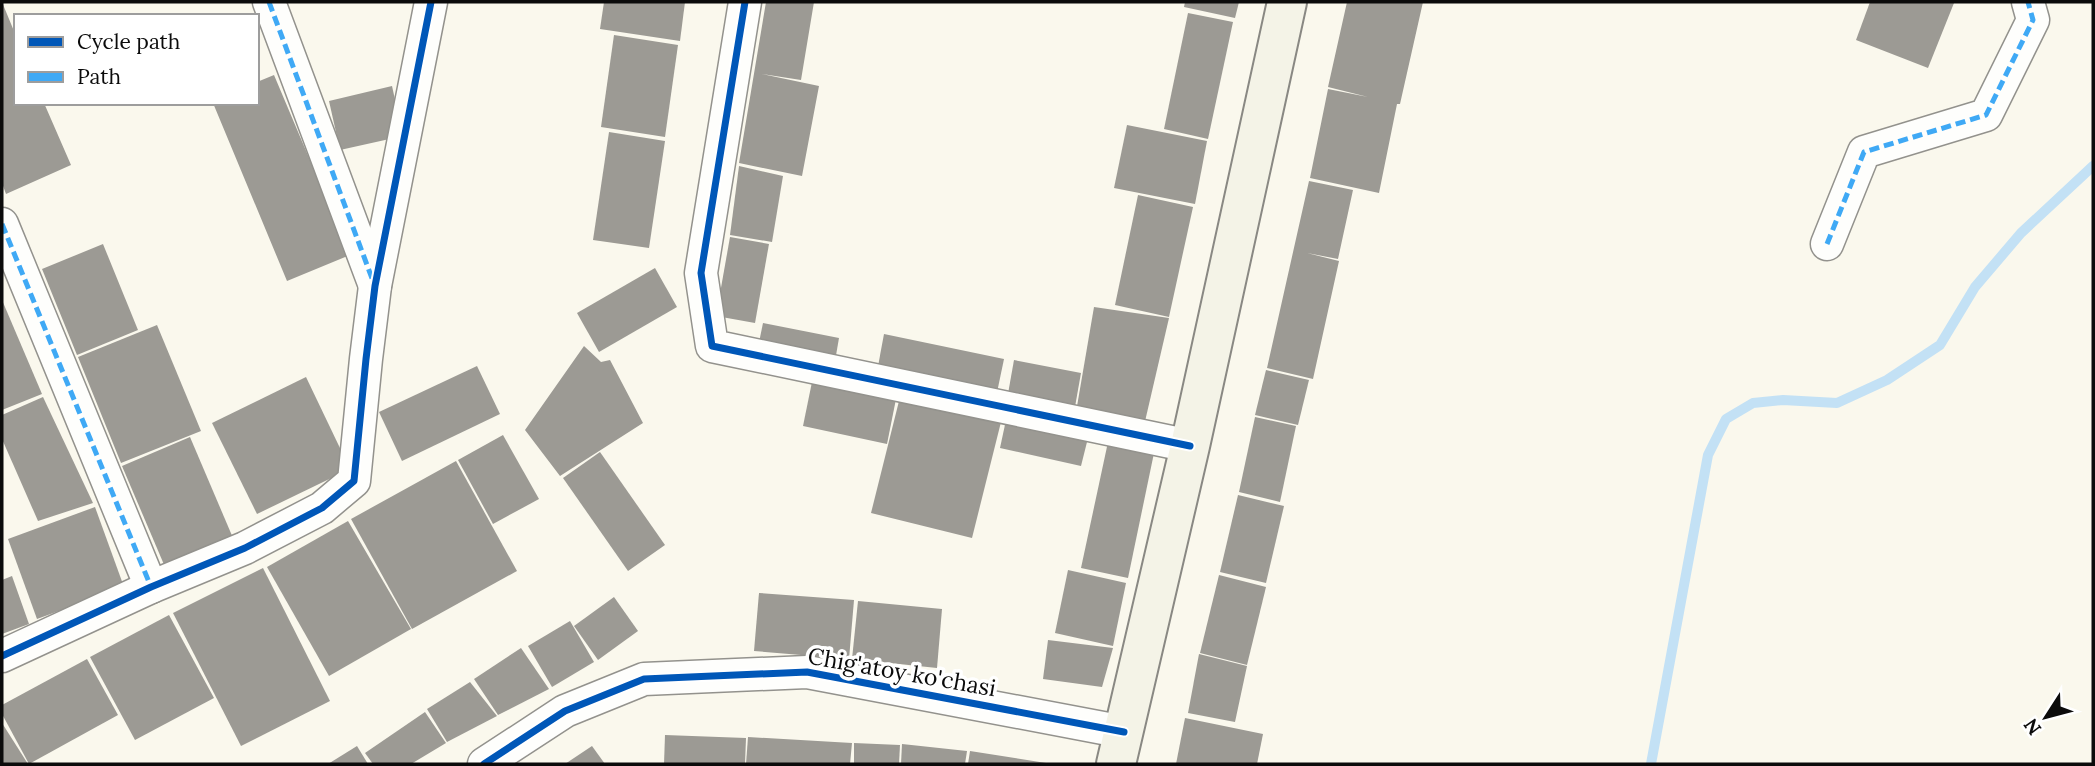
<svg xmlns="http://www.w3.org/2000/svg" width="2095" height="766" viewBox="0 0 2095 766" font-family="Lora,serif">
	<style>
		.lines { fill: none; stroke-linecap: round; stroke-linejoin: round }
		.stream { stroke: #c3e1f5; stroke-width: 10 }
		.building { fill: #9c9a94 }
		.street-casing { stroke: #93928d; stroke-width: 35 }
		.secondary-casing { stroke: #898883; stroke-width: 42 }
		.street { stroke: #fefefc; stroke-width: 32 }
		.secondary { stroke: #f4f3e7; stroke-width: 38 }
		.quiet { stroke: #3fa9f5; stroke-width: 5; stroke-dasharray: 10 5; stroke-linecap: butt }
		.cycleway-casing { stroke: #fff; stroke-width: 11 }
		.cycleway { stroke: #0057b8; stroke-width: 7 }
		.labels { text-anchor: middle; stroke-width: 7; stroke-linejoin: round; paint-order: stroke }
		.street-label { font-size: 23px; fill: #0b0b0b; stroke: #fff }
	</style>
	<rect width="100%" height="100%" fill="#faf8ed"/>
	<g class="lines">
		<path class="stream" d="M1651,764L1708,455L1726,419L1753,403L1783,400L1837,403L1887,380L1940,345L1975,287L2021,233L2093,166"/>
	</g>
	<g class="building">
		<path d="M2,2L16,36V103H44L71,165L6,194L2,183Z"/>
		<path d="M604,2H685L680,41L600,29Z"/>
		<path d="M766,2H814L801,80L762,74L819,86L802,176L739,163Z"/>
		<path d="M1185,2H1239L1235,18L1184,7Z"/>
		<path d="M1347,2H1423L1400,104H1397L1379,193L1310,178L1328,89L1368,97L1328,87Z"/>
		<path d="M1870,2L1954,3L1928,68L1856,40Z"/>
		<path d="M1188,13L1233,22L1208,139L1164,129Z"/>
		<path d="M614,35L678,45L665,137L601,127Z"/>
		<path d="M274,75L350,255L287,281L213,103H257V82Z"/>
		<path d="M392,86L403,136L340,150L329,101Z"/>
		<path d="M1127,125L1207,141L1195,204L1114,188Z"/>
		<path d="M609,132L665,141L649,248L593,240Z"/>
		<path d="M739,166L783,176L772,242L730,235Z"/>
		<path d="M1309,181L1353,190L1338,259L1307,253L1339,261L1313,379L1267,368Z"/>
		<path d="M1138,195L1193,207L1169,317L1115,305Z"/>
		<path d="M730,237L769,244L755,323L716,316Z"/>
		<path d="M103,244L138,330L77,355L42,269Z"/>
		<path d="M655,268L677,307L599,352L577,313Z"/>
		<path d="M2,300L42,394L2,410Z"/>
		<path d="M1094,307L1169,318L1143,430L1075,418Z"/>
		<path d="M763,323L839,338L834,367L757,352Z"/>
		<path d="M157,325L201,431L121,463L78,357Z"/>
		<path d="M884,334L1004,359L995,402L876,377Z"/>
		<path d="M584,346L601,362L610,360L643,423L560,476L525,430Z"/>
		<path d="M1014,360L1081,373L1073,418L1006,405Z"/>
		<path d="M477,366L500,414L402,461L379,412Z"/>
		<path d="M1266,370L1309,380L1298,425L1255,415Z"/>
		<path d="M306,377L350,469L257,514L212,423Z"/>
		<path d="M813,377L897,394L887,444L803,426Z"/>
		<path d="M901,393L1002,418L972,538L871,513Z"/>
		<path d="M43,397L93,503L38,521L2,439V415Z"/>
		<path d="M1255,417L1296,426L1280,502L1239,492Z"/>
		<path d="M1006,420L1088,438L1081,466L1000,448Z"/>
		<path d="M503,435L539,499L493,524L458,460Z"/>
		<path d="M190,437L236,545L168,574L122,466Z"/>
		<path d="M1108,442L1154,453L1128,578L1081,568Z"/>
		<path d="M600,452L665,545L628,571L563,478Z"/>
		<path d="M456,461L517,571L412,629L351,519Z"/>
		<path d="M1238,495L1284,506L1266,583L1220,572Z"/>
		<path d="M95,507L124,587L37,619L8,539Z"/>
		<path d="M348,521L411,629L329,676L267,567Z"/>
		<path d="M263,568L330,701L241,746L173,613Z"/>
		<path d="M1068,570L1126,583L1113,646L1055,633Z"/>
		<path d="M1219,575L1266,587L1247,665L1200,653Z"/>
		<path d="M12,576L29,624L2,634V580Z"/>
		<path d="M759,593L854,600L849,659L754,651Z"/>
		<path d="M614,597L638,631L598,660L574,626Z"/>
		<path d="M858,601L942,609L937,668L852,659Z"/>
		<path d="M169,615L214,698L135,740L90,657Z"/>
		<path d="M570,621L594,662L552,687L528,646Z"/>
		<path d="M1048,640L1113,648L1102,687L1043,679Z"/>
		<path d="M521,648L549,689L498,715L474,679Z"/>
		<path d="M1199,654L1247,666L1235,722L1188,713Z"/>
		<path d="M87,659L118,715L29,764L2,714V705Z"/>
		<path d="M470,682L497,716L447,742L427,709Z"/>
		<path d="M425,712L446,743L411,764H373L365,753Z"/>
		<path d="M1185,718L1263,734L1257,764H1176Z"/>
		<path d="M2,723L28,764H2Z"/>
		<path d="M665,735L746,738L745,764H664Z"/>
		<path d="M748,737L852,743L850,764H746Z"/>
		<path d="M854,743L900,745L899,764H854Z"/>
		<path d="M902,744L967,751L965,764H901Z"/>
		<path d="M357,746L368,764H328Z"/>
		<path d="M592,746L605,764H565Z"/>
		<path d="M970,751L1046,763V764H968Z"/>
	</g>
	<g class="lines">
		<g class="street-casing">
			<g id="street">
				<path d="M269,2L375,286"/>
				<path d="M745,2L701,273L712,346L1190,446"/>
				<path d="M2,224L151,587"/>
				<path d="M1827,244L1864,152L1986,115L2033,20L2028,2"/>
				<path d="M2,656L151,587L245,548L322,508L354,481L366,359L375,286L431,2"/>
				<path d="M484,764L565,711L644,679L807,672L1124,732"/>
			</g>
		</g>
		<g class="secondary-casing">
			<path id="secondary" d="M1116,764L1190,446L1287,2"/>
		</g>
		<use href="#street" class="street"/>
		<use href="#secondary" class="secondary"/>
		<g class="quiet">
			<path d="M269,2L373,281"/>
			<path d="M2,224L151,587"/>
			<path d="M1827,244L1864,152L1986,115L2033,20L2028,2"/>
		</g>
		<g class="cycleway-casing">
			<g id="cycleway">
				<path d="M745,2L701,273L712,346L1190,446"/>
				<path d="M2,656L151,587L245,548L322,508L354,481L366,359L375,286L431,2"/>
				<path d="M484,764L565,711L644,679L807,672L1124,732"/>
			</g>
		</g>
		<use href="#cycleway" class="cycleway"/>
	</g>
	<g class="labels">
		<g class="street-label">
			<text transform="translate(902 672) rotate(10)" y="8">Chig'atoy ko'chasi</text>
		</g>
	</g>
	<rect width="2095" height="766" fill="none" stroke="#0b0b0b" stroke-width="7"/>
	<rect x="14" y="14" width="245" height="91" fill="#ffffff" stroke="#9d9d9d" stroke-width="2"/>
	<rect x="28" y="37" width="35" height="10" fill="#0057b8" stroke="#9d9d9d" stroke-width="2"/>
	<text x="77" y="49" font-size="21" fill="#0b0b0b">Cycle path</text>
	<rect x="28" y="72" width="35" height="10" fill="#3fa9f5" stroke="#9d9d9d" stroke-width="2"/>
	<text x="77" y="84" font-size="21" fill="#0b0b0b">Path</text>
	<g transform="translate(2046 717) rotate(234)" stroke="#ffffff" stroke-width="5" paint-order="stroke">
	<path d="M0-5L12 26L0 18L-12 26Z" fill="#0b0b0b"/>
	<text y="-10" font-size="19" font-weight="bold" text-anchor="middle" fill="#0b0b0b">N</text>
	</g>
</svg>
